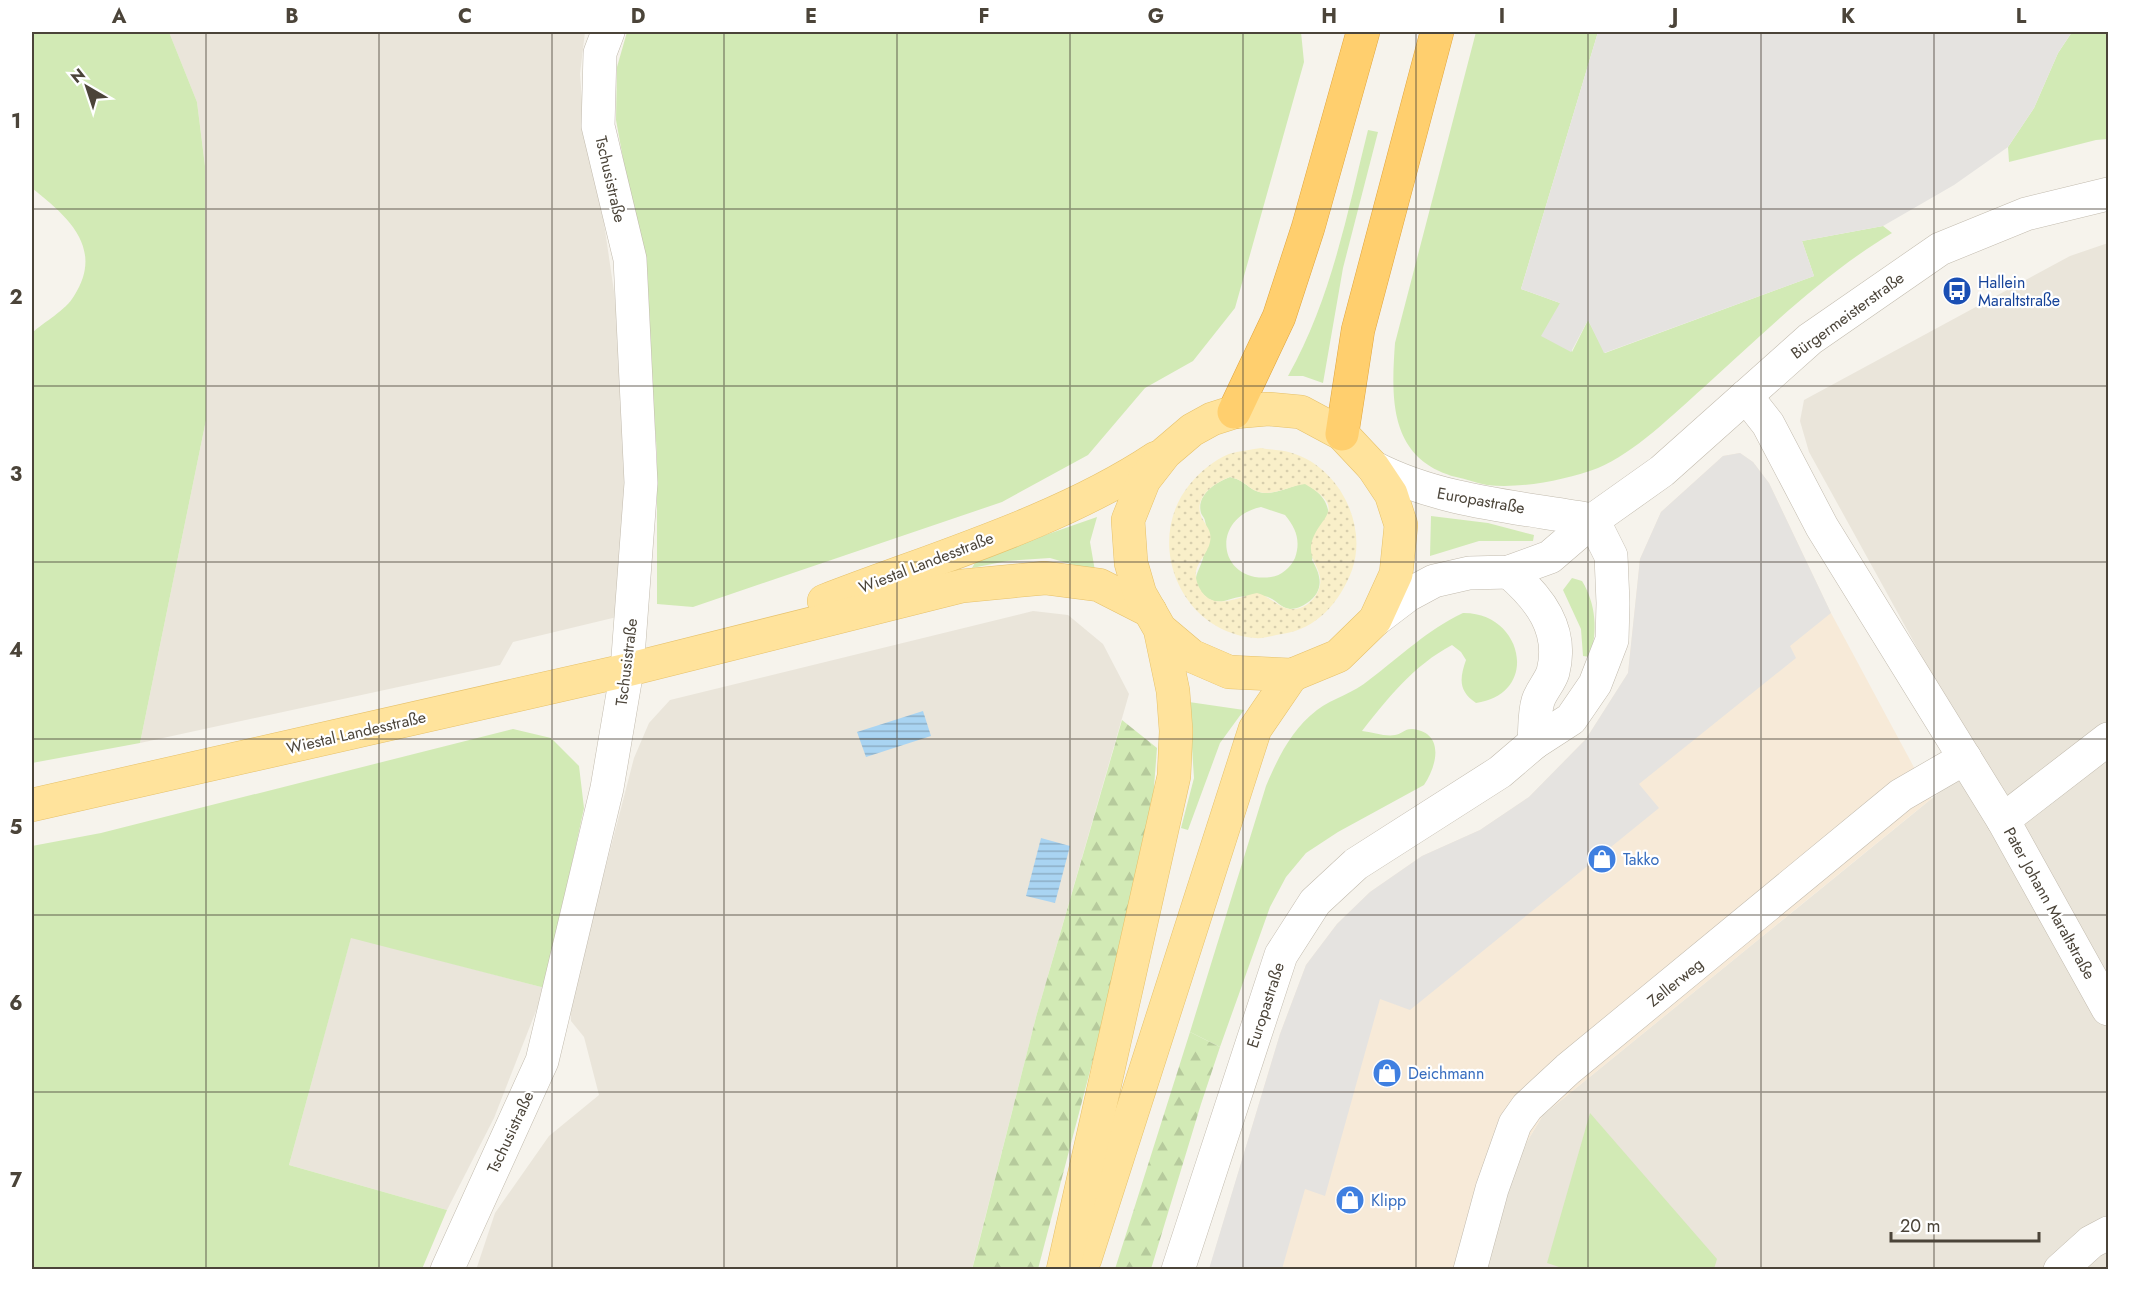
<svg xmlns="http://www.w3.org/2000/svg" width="2140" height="1301" viewBox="0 0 2140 1301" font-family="Jost,sans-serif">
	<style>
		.residential { fill: #eae5da }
		.commercial { fill: #f7ead8 }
		.green { fill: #d2eab5; fill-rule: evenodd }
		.forest { fill: url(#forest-firs) }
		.sand { fill: url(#sand-dots); fill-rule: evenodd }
		.parking { fill: #e5e3e0 }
		.water { fill: url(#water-rules) }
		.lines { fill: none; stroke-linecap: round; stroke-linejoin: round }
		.minor-casing { stroke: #c2bbae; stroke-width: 34 }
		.major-casing { stroke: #e6c16a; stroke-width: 34 }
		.highway-casing { stroke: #e0a43c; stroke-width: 34 }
		.minor { stroke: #fff; stroke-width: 33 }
		.major { stroke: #ffe39c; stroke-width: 33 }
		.highway { stroke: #ffcf6e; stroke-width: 33 }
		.grid { fill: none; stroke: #4b4439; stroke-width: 1.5; stroke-opacity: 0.55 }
		.labels { text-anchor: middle; stroke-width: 4.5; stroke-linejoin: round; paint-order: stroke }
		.street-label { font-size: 16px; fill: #4b4439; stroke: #fff }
		.transit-label { font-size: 16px; fill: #164399; stroke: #fff; text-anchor: start }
		.shop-label { font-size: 16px; fill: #366cbe; stroke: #fff; text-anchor: start }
		.neatline { fill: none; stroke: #4b4439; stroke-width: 2 }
		.grid-label { font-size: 20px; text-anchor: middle; font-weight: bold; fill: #4b4439 }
	</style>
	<defs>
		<pattern id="forest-firs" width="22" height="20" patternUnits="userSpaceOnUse" patternTransform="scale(1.5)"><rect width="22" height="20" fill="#d2eab5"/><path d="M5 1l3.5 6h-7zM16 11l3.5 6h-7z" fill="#b6ca9c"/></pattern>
		<pattern id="sand-dots" width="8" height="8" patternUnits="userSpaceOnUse" patternTransform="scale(1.5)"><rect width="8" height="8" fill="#f9efc9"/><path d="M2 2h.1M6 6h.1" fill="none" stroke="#d7cead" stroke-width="1.8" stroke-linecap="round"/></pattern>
		<pattern id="water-rules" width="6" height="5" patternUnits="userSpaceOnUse" patternTransform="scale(1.5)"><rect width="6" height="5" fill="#a9d4f2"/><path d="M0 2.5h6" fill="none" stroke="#8caec5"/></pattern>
	</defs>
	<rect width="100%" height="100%" fill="#f6f3ec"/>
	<g class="residential">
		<path d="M169,32H585L580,74L583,112L597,175L625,367L630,514L621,616L513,642L500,665L140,743L206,420L205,166L197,102Z"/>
		<path d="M2108,243V1269L1486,1270L1519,1155L1543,1115L1979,760L1809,452L1800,421L1804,400L2070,256Z"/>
		<path d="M1033,611L1068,615L1103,644L1129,694L1036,1017L972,1269L476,1270L495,1213L549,1136L599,1095L584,1037L571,1021L570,1005L634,758L649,723L670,700Z"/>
		<path d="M351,937L545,988L494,1118L447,1210L289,1165Z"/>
	</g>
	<path class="commercial" d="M1740,453L1753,462L1769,483L1831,613L1931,799L1543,1115L1519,1155L1486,1269L1209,1270L1280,1034L1306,965L1337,924L1370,892L1422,856L1480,830L1529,797L1586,739L1628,673L1640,559L1661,512L1723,456Z"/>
	<g class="green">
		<path d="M32,32H169L197,102L205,166L206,420L140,743L32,763V333C44,322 66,310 74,296C105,248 67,216 32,188Z"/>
		<path d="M627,32H1301L1304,62L1235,308L1193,361L1145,388L1088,455L1002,502L693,607L657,604V453L641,257L616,120L617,67Z"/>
		<path d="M1476,32H1598L1521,289L1560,303L1572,352L1588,320L1605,353L1814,276L1802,241L1883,226L1892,233C1822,275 1763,334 1703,388C1675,413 1633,454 1598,468C1566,480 1521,489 1487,485C1476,483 1466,479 1456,477C1389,459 1391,399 1395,343Z"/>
		<path d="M2072,32H2108V139L2096,140L2009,162L2008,147L2034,108L2058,53Z"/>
		<path d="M1368,130L1378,132L1343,268L1323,383L1303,376H1288C1331,300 1347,214 1368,130Z"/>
		<path d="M1230,477C1245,480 1248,489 1259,492C1273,496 1290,486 1305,483C1319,492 1327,499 1329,515L1320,528L1312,560C1322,577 1324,591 1307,603C1303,606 1296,609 1290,609C1281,608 1277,601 1270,598C1265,595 1254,596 1247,596C1229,596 1217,611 1201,592C1190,578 1200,571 1203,558C1205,549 1208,530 1205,521C1205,518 1202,516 1201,513C1196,495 1216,482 1230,477ZM1261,507L1285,515C1296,528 1301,541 1295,558C1291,567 1281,576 1271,577C1218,584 1209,518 1261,507Z"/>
		<path d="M1431,516L1488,523L1534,535L1533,541H1479L1430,556Z"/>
		<path d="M1097,517L1090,542L1095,571L1050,558L1007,561L972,568L977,559Z"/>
		<path d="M1572,578L1582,581C1596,604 1598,631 1590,657L1583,656L1581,629L1563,590Z"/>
		<path d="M1463,613C1523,612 1541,694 1476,703C1459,691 1459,680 1466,660L1461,652L1452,645C1414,665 1387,699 1362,731C1372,732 1386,737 1395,735C1402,734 1405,728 1413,729C1445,733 1437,766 1424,785L1338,832L1306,853L1286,877L1270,907L1220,1047L1190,1032L1266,786C1278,758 1291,730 1317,710C1333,698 1354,693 1369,680C1401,656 1427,630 1463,613Z"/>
		<path d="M1189,702L1244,710L1220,743L1188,830L1181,828L1194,778Z"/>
		<path d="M513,729L551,738L579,766L584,808L545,988L351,938L289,1165L447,1210L422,1269L32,1270V846L101,833Z"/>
		<path d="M1590,1113L1717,1259L1714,1269L1568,1270L1547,1263Z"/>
	</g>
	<g class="forest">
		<path d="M1122,720L1157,748L1153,800L1100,1033L1038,1269L972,1270L1036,1017Z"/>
		<path d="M1190,1032L1220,1047L1201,1104L1151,1269H1115Z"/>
	</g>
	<path class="sand" d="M1261,448C1271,450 1282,450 1292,453C1339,467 1368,525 1352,570C1340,602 1317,629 1282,634C1274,635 1263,639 1255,638C1180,632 1143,541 1190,484C1200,472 1214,460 1229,454C1239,451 1250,450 1261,448ZM1230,477C1245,480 1248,489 1259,492C1273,496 1290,486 1305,484C1352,511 1315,517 1311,546C1310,559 1318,566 1320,577C1323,593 1307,611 1290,609C1278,607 1269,596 1257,593C1237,597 1213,612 1200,589C1197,584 1195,577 1196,571C1198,561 1208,553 1210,542C1213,529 1203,524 1200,513C1196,495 1216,482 1230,477Z"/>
	<g class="parking">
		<path d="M1598,32H2072L2058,53L2034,108L2008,147L1954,185L1883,226L1802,241L1814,276L1604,353L1588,320L1571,352L1541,336L1560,303L1521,289Z"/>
		<path d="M1740,453L1753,462L1769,483L1831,613L1790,646L1796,658L1639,784L1659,808L1410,1010L1380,999L1325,1196L1305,1189L1282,1269H1209L1280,1034L1306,965L1337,924L1370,892L1422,856L1480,830L1529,797L1586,739L1628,673L1640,559L1661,512L1723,456Z"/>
	</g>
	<g class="water">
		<path d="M923,711L931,736L866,757L857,732Z"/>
		<path d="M1041,838L1070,846L1055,903L1026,896Z"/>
	</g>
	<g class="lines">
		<g class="minor-casing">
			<g id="minor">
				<path d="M1746,396L1768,424L1822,527L2003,820L2108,1009"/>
				<path d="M1373,467C1440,502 1519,507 1593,520"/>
				<path d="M1509,572C1539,598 1564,629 1553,672C1550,682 1541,691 1538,701C1534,714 1535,730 1534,743"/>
				<path d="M1375,620L1408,595L1434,581L1469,573L1509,572L1550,557L1593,520L1662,471L1810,339L1940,249L2026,214L2108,194"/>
				<path d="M2003,820L2108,739"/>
				<path d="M447,1270L542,1061L607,788L627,670L641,483L630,259L598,126L600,53L608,32"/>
				<path d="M1178,1270L1281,955L1315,902L1356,864L1500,772L1534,743L1571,719L1595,684L1612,640L1613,603L1611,556L1593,520"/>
				<path d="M1470,1270L1492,1189L1515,1124L1527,1107L1568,1069L1901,795L1965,758"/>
				<path d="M2060,1270L2091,1242L2108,1233"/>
			</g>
		</g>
		<g class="major-casing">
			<g id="major">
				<path d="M824,601C932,559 1060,522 1156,458"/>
				<path d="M32,805L627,670L962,586L1045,578L1099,585L1150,611"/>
				<path d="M1085,1259L1255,729L1292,675"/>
				<path d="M1063,1270L1174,776L1176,731L1173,691L1160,629L1140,594L1131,563L1128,520L1144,480L1165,453L1192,430L1212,419L1234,412L1268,409L1301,412L1342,434L1373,467L1391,494L1401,525L1396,574L1375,620L1338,656L1292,675L1229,672L1192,656L1160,629"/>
			</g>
		</g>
		<g class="highway-casing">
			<g id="highway">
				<path d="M1234,412L1279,317L1308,228L1363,32"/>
				<path d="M1342,434L1358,330L1437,32"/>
			</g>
		</g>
		<use href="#minor" class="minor"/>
		<use href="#major" class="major"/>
		<use href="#highway" class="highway"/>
	</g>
	<path class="grid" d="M206,32V1270M379,32V1270M552,32V1270M724,32V1270M897,32V1270M1070,32V1270M1243,32V1270M1416,32V1270M1588,32V1270M1761,32V1270M1934,32V1270M32,209H2108M32,386H2108M32,562H2108M32,739H2108M32,915H2108M32,1092H2108"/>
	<defs>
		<g id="bus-disc" transform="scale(1.5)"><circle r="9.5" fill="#1a4fb4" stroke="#fff"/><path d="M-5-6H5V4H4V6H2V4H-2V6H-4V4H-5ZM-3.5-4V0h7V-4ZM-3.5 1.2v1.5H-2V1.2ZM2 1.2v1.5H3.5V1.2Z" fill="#fff"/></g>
		<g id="shop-disc" transform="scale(1.5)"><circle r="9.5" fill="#3f7fe0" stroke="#fff"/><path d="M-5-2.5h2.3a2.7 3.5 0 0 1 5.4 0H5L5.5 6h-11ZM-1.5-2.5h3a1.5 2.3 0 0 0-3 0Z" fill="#fff"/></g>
	</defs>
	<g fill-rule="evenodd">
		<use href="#bus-disc" x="1957" y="291"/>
		<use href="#shop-disc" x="1602" y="859"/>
		<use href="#shop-disc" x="1387" y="1073"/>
		<use href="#shop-disc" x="1350" y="1200"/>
	</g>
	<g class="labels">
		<g class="street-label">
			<text transform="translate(611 179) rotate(77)" y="6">Tschusistraße</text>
			<text transform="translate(1847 315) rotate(-36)" y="6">Bürgermeisterstraße</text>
			<text transform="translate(1481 500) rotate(10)" y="6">Europastraße</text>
			<text transform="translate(926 562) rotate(-21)" y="6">Wiestal Landesstraße</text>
			<text transform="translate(626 662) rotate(-83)" y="6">Tschusistraße</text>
			<text transform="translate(356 732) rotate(-13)" y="6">Wiestal Landesstraße</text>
			<text transform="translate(2050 903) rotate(61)" y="6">Pater Johann Maraltstraße</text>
			<text transform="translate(1675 982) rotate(-39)" y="6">Zellerweg</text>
			<text transform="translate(1265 1005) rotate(-72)" y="6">Europastraße</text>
			<text transform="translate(510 1132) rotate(-65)" y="6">Tschusistraße</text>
		</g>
		<g class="transit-label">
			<text x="1978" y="288">Hallein<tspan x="1978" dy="18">Maraltstraße</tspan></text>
		</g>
		<g class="shop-label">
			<text x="1623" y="865">Takko</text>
			<text x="1408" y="1079">Deichmann</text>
			<text x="1371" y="1206">Klipp</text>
		</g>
	</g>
	<rect width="2140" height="1301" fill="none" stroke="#ffffff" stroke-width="66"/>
	<g transform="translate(87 87) rotate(321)" stroke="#ffffff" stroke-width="4.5" paint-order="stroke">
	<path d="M0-4.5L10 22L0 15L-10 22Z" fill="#4b4439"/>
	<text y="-9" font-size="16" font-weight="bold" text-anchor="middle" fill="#4b4439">N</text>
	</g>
	<path d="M1891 1232v9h148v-9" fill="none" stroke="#4b4439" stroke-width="3"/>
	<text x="1900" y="1232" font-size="18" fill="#4b4439" stroke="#ffffff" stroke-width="4.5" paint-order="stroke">20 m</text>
	<rect x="33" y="33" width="2074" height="1235" class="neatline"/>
	<g class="grid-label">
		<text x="119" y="23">A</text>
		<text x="292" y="23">B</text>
		<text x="465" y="23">C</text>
		<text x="638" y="23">D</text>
		<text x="811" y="23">E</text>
		<text x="984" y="23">F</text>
		<text x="1156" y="23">G</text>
		<text x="1329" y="23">H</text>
		<text x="1502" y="23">I</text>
		<text x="1675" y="23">J</text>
		<text x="1848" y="23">K</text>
		<text x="2021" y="23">L</text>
		<text x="16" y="128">1</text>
		<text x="16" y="304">2</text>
		<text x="16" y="481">3</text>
		<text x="16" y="657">4</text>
		<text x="16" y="834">5</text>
		<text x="16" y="1010">6</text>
		<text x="16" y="1187">7</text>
	</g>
</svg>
